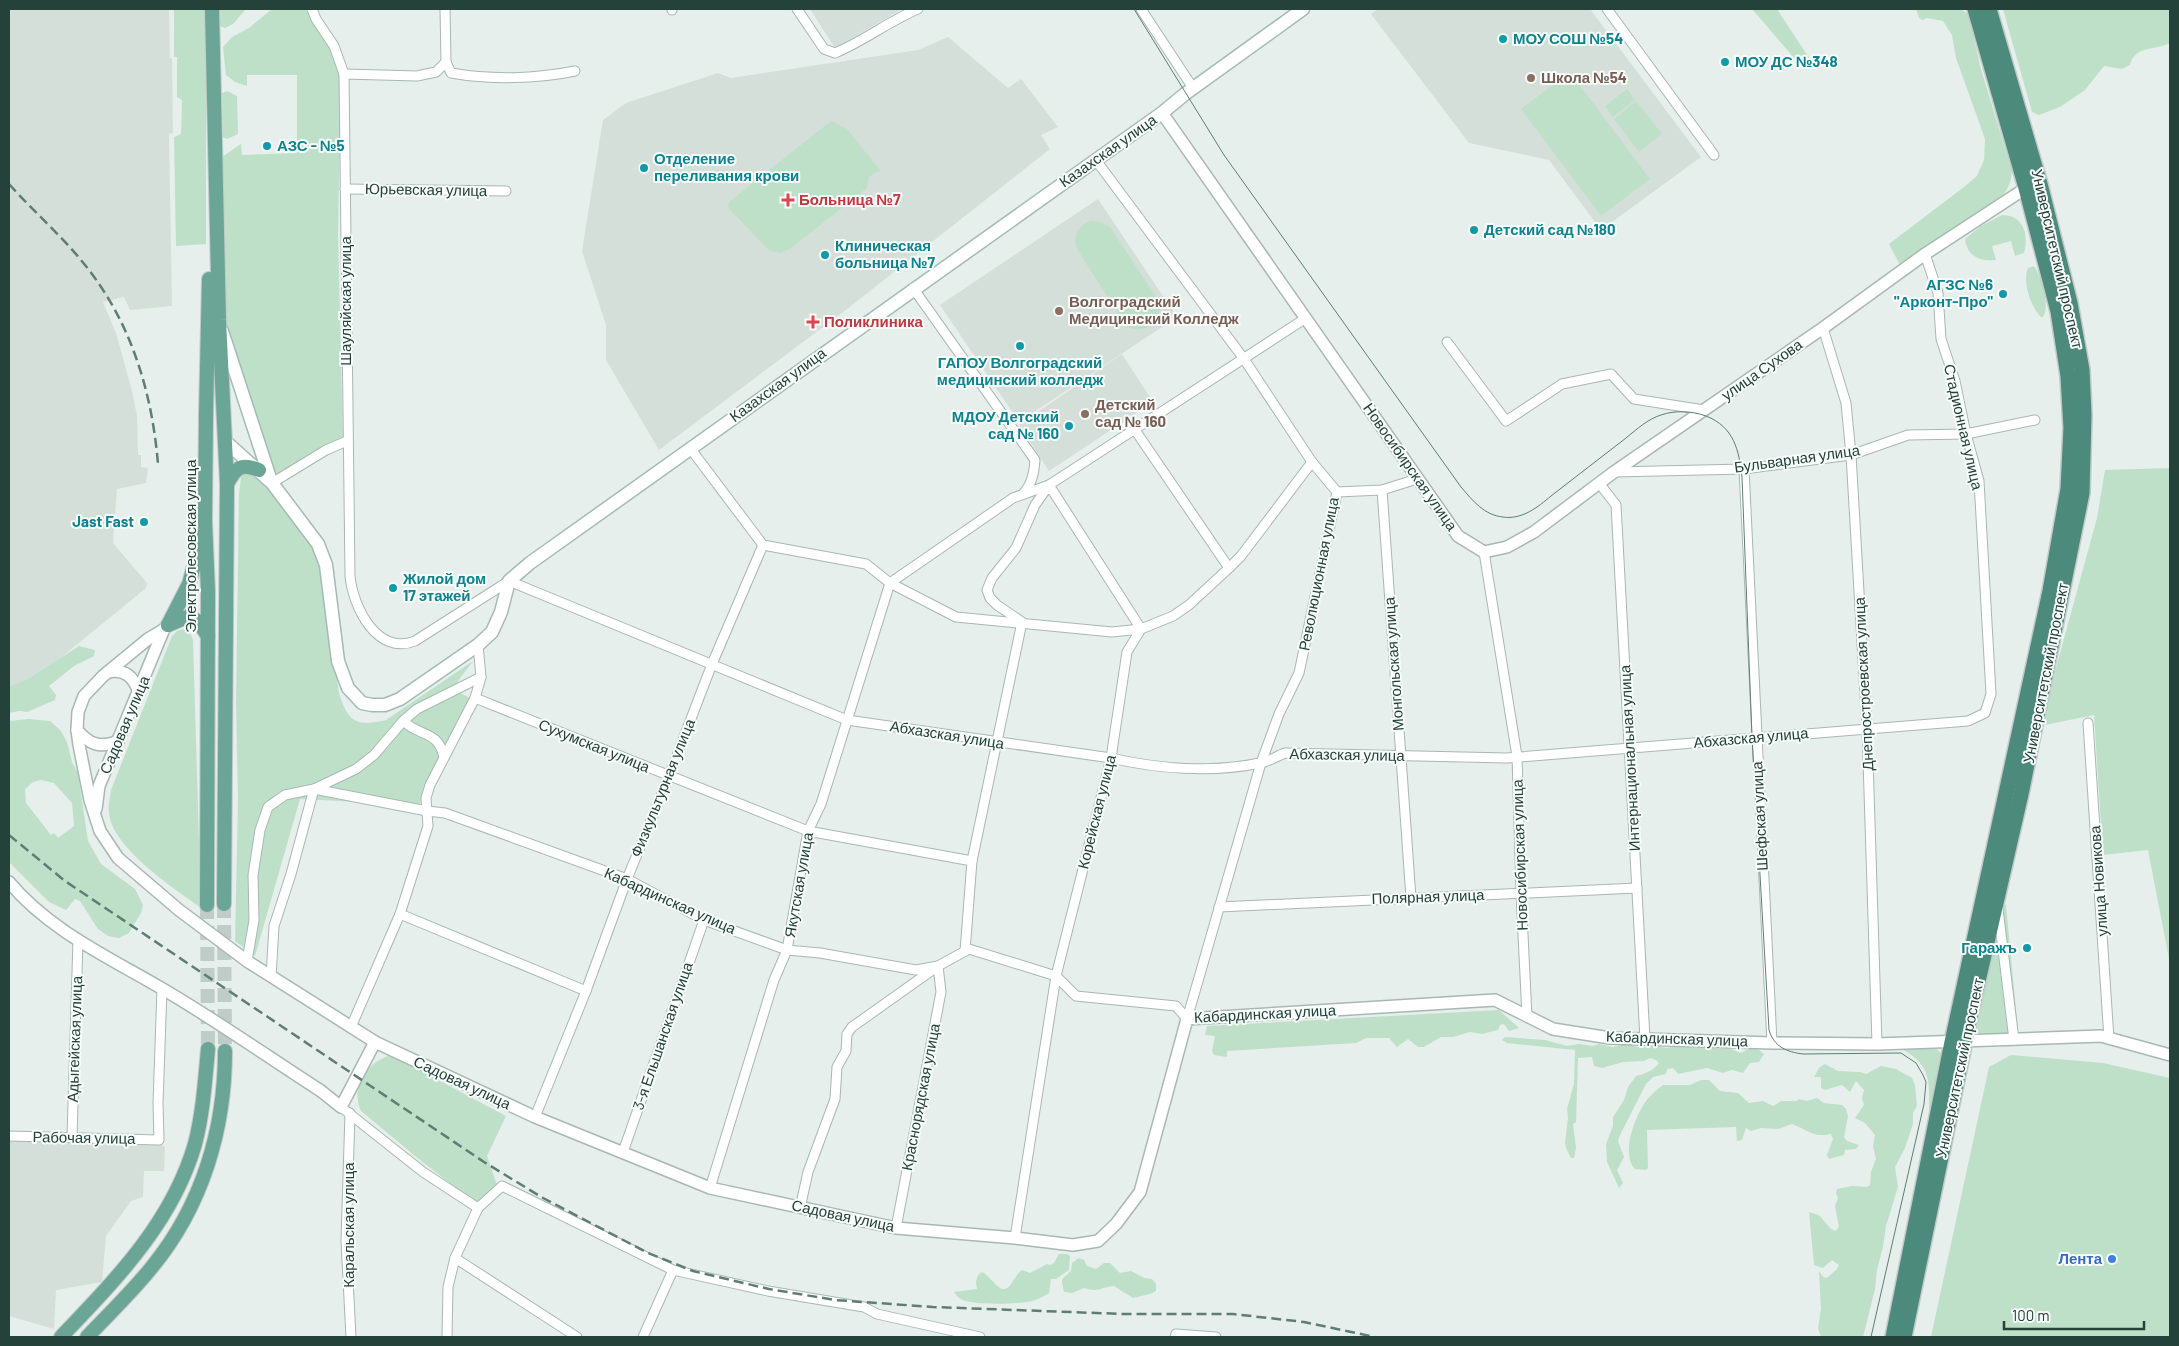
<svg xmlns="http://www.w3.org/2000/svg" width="2179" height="1346" viewBox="0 0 2179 1346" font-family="Barlow,sans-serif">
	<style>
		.built { fill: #d4dfda }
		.green { fill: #bfe0c8; fill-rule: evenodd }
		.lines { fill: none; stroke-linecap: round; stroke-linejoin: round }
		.primary-tunnel { stroke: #bfccc8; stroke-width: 14; stroke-dasharray: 14 7; stroke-linecap: butt }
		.minor-casing { stroke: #a8b8b2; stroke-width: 11 }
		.tertiary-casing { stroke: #a8b8b2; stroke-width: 14 }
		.secondary-casing { stroke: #a4bbb3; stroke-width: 15 }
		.primary-casing { stroke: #c2cac8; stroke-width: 16 }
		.trunk-casing { stroke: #c2cac8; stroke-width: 18 }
		.minor { stroke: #fff; stroke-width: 9 }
		.tertiary { stroke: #fff; stroke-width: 11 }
		.secondary { stroke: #fff; stroke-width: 12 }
		.primary { stroke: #6aa596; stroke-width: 14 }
		.trunk { stroke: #4c8a7c; stroke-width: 15 }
		.tram { stroke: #5f7d75; stroke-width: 1 }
		.rail { stroke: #5f7d75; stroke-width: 2.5; stroke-dasharray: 10 5; stroke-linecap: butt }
		.culture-dot { fill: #0f9aa8; stroke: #f7fbf9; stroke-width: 2 }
		.education-dot { fill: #8d6e63; stroke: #f7fbf9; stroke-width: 2 }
		.health-dot { fill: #e0444e; stroke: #f7fbf9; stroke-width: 2 }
		.shop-dot { fill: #3f7fe0; stroke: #f7fbf9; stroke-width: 2 }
		.labels { text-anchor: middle; stroke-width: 4; stroke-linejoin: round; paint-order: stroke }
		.culture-label { font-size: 15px; font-weight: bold; fill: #0d838f; stroke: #f7fbf9; text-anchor: start }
		.education-label { font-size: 15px; font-weight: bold; fill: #785e54; stroke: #f7fbf9; text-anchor: start }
		.street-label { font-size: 15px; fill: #24423a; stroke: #f7fbf9 }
		.health-label { font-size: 15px; font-weight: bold; fill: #be3a42; stroke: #f7fbf9; text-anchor: start }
		.shop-label { font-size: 15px; font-weight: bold; fill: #366cbe; stroke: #f7fbf9; text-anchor: end }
	</style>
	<rect width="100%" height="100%" fill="#e6efeb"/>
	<g class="built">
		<path d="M9,9H169L170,58H172L173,133L169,134L172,306L130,310L124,297L103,302L116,333L132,391L137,416L138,455H141V467L148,468L146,483L117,489L113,543L147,583L146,588L9,700Z"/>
		<path d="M810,9H902L835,48Z"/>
		<path d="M1378,9H1590L1701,157L1601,230L1549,160L1469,143L1371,14Z"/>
		<path d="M948,37L1008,88L1021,79L1058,127L1041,135L1050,149L847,309L659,450L606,360V325L582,251L603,120L626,103L718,73L731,78L918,50Z"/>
		<path d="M1098,199L1177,317L1019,422L940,305Z"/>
		<path d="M1122,354L1153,402L1049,471L1019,425Z"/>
		<path d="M9,1139L146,1142L165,1146L164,1171H144L143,1197L131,1201L106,1236L102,1282L56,1290L54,1329L9,1316Z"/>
	</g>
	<g class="green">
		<path d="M174,9H206V244L176,246L174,137L181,134L182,100L177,97V57H174Z"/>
		<path d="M220,9H246L233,24L225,28L220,26Z"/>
		<path d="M272,9H305L332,48L341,75L338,236L343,440L273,477L225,326L219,159L241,144L242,155L297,153V75H247V86L235,82L226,75L223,47L232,37L249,28Z"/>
		<path d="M1752,9H1777L1809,58L1795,59Z"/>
		<path d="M1916,9H1961C1963,11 1966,12 1967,14C1969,17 1980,62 1980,66L2012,171C2011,184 2007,191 1999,200L1900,265L1889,244L1964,187L1977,176L1984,160L1985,139L1956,58L1952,35L1943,21L1927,18L1922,20L1919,18Z"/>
		<path d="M2003,9H2170V43C2155,51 2135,45 2130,65L2122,69L2104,66L2085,90L2060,107L2039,115L2032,112Z"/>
		<path d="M1570,72L1650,179L1601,216L1521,109Z"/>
		<path d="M1627,89L1635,100L1613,117L1605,106Z"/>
		<path d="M227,91L237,96L238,134L227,139L223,137L222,93Z"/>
		<path d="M1636,101L1662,134L1639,152L1614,119Z"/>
		<path d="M831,121L847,129L881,171L876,172L869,177L867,188L790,249L780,253L770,251L730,210L728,207L729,202Z"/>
		<path d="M2002,215C2024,215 2029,235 2024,253L2015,256L2011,241L1992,246L1996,260C1980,262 1967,256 1965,239L1981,226Z"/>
		<path d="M1091,221L1101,222L1110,227L1160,303C1161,322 1146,335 1127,327L1077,249C1072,235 1078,226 1091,221Z"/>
		<path d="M2034,266C2042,276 2051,309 2042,318C2031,308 2022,282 2028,268Z"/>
		<path d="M2170,468V964L2148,850L2103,855L2094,715L2040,726L2097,518L2105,470Z"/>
		<path d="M249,472L260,480L309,536L320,560L339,693C348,722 356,727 386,720L473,661L452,689L470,698L419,805L300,799L255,956L235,941L238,800L236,703L239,493L241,477L244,473Z"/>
		<path d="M183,629L190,633L193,640L201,908C174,888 112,848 109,813C108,806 110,797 111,790L172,636L177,631Z"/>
		<path d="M79,646L95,650L94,656L74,666L49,686L56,695L55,700L27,712L19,711L9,713V687L28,679Z"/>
		<path d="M29,719L50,721L61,731L67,742L72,762L78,773L88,841L101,864L135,889L143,905L141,913L129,933L119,938L108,936L98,929L80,901L75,899L66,910L49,902L9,862V721ZM41,780L54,783L72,803L74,826L58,838L54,833L51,835L26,803L25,789L33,782Z"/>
		<path d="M2001,904L2006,905L2018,1031C2006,1034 1987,1040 1976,1032L1974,1022Z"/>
		<path d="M1499,1010L1519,1028L1509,1031L1504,1024L1500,1025L1498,1030L1482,1034L1470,1032L1453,1037H1441L1424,1047H1418L1408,1039L1397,1047L1389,1038H1366L1356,1043L1227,1051V1057L1214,1055L1212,1051L1215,1036L1205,1035L1207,1026Z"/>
		<path d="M1505,1037L1545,1040L1567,1046L1579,1044L1593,1046L1599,1044L1613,1047L1625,1044L1642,1048L1654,1045L1666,1048L1683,1045L1693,1048L1713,1047L1718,1049L1728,1048L1741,1053L1750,1048L1759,1050L1764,1054L1759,1062L1750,1063L1743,1073L1732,1070L1723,1073L1707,1068L1678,1074L1673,1068L1667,1069L1666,1074L1653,1077L1646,1084L1620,1135L1618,1141L1624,1157L1617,1170L1623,1183L1619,1188L1607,1162L1606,1144L1613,1126V1117L1624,1100L1628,1087L1636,1076C1645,1074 1653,1071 1659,1063L1656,1060L1650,1058L1644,1061L1623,1062L1602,1068L1594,1066L1592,1057L1578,1058L1576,1122L1573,1124L1576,1148L1574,1158H1571L1566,1148L1565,1142L1568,1118L1567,1109L1574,1084L1575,1050L1507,1043L1502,1040Z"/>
		<path d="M1896,1046H1933L1943,1055L1934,1104L1929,1112C1930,1077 1930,1063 1896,1046Z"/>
		<path d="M391,1055L506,1116L487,1156L498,1188L477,1204L420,1160L361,1111C350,1086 367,1062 391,1055Z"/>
		<path d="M2011,1055L2103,1063L2170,1078V1337H1931L1989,1067Z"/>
		<path d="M1825,1064L1838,1071L1860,1072L1866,1074L1881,1066L1896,1069L1912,1078L1915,1085L1917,1106L1913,1113V1124L1905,1148L1895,1167L1898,1187L1886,1226L1883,1247L1877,1270L1875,1289L1863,1337H1821L1818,1328L1821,1309L1819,1271L1823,1277L1827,1278L1837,1269L1839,1265L1832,1260L1823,1268L1814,1265L1809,1212L1819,1215L1830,1228L1835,1231L1839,1227L1835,1206L1838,1198L1836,1193L1837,1189L1852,1186L1867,1187L1870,1185L1871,1172L1876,1159L1873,1146L1875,1135L1865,1123L1855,1118L1864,1105L1862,1098L1864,1090L1856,1081L1850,1092L1842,1085L1825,1090L1821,1088V1077H1814L1819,1068Z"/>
		<path d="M1701,1080H1709L1720,1091L1738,1093L1749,1103L1763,1101L1773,1106L1781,1101H1796L1799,1099L1807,1101L1817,1098L1824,1103L1842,1105L1846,1109L1848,1116L1844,1137L1847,1141L1859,1145L1856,1149L1845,1150L1844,1155L1829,1159L1827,1155L1833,1139L1831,1134C1811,1138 1809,1130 1792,1124L1778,1129L1761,1128L1751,1131L1746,1128L1742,1140L1737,1141L1736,1127L1647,1130L1648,1168L1646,1170L1635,1169C1621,1155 1634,1119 1644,1104C1649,1096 1656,1090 1663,1085H1690Z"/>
		<path d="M1059,1254H1067L1070,1256L1069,1270L1056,1279H1051L1049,1293C1043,1297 1035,1301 1027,1302C1014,1304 974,1305 963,1300C958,1298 956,1295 954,1292L977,1289L976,1282L978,1275L982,1272C989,1275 998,1289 1003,1289C1011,1290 1014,1275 1022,1270L1030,1273L1047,1264L1050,1265L1054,1263Z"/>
		<path d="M1079,1258L1084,1260L1087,1266L1096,1269L1104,1263H1110L1120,1273L1131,1271L1144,1278L1152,1279L1156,1284V1291L1150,1294L1133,1298L1114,1286C1100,1287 1099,1293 1084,1288L1072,1293L1064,1292C1061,1277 1060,1281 1071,1271L1072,1263Z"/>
	</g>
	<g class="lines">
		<g class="primary-tunnel">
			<path d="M224,904L225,1051"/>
			<path d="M207,905L208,1049"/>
		</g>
		<g class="minor-casing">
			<g id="minor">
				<path d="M312,9L316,19L334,46L344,74L350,576C353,607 377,656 415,641L509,581L847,720L1111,758C1158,769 1212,773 1260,763C1268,762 1277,756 1285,753L1507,758L1968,721L1985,713L1991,694L1979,481L1966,434L1955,381L1941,339L1938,293L1925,254"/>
				<path d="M445,9L446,62"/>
				<path d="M797,9L824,49L835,53C864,41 889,21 918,9"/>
				<path d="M1141,9L1193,88"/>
				<path d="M1607,9L1714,155"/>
				<path d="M672,10V9"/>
				<path d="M344,74L417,76L436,72L446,62L451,73C491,80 536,79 575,71"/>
				<path d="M1095,159L1244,359L1312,462L1337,492"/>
				<path d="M345,189L506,191"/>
				<path d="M913,288L1035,460C1034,473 1032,484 1023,494"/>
				<path d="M1823,328L1846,403L1851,455L1867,728L1877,1044"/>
				<path d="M1447,342L1506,421L1562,384L1611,374L1634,399L1704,410"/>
				<path d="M1135,430L1229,568"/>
				<path d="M690,448L763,545L866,564L890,583L956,617L1112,632L1141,629L1173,616L1189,605L1229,568L1241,556L1312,462"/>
				<path d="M1744,469L1772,1043"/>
				<path d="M1614,472L1744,469L1851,455L1908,435L1966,434L2035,420"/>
				<path d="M272,483L326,450L347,441"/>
				<path d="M1599,483L1616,505L1645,1039"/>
				<path d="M1382,490L1411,898"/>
				<path d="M1337,492L1382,490L1417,479"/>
				<path d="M1484,552L1517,756L1521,893L1527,1017"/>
				<path d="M890,583L1013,498L1049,485L1306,318"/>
				<path d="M475,698L808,831L972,861"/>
				<path d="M403,721C420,737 438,730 444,757"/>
				<path d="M2088,723L2109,1039"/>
				<path d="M1219,907L1637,888"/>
				<path d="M1998,909L2014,1040"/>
				<path d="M400,914L586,991"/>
				<path d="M965,951L972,861L1022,622L997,605L990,598L987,590L992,578L1016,548L1035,505L1049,485L1141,629"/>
				<path d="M247,961L254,920L253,875L260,830L268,807L285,795L314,789L356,769L374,755L403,721L417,709L481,677"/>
				<path d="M271,977L274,926L291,874L314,789L427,811L445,813L627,879L704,920L787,950L820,953L916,970L938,966L969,949L1056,976L1076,996L1176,1006L1187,1019"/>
				<path d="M1187,1019L1261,763L1279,714L1299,673L1337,492"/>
				<path d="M351,1027L400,914L428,826L426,798L430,785L475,698L481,677L478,645"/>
				<path d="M341,1107L423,1172L478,1208L502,1186L673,1270L768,1291L864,1307L877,1314L980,1337"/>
				<path d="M350,1113L346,1241L351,1337"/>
				<path d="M535,1117L586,991L627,879L669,776L712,664L763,545"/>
				<path d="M9,1136L159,1140L158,1103L162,989"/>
				<path d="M72,1137L78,940"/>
				<path d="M623,1152L704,920"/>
				<path d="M710,1188L774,980L787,950L808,831L821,804L890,583"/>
				<path d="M800,1208L808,1172L835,1099L837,1067L846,1051L847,1034L852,1027L938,966L941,992L896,1228"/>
				<path d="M1015,1238L1056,976L1111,758L1127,652L1141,629"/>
				<path d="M455,1258L577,1337"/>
				<path d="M447,1337L448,1287L455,1258L478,1208"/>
				<path d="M643,1337L673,1270"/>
				<path d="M1175,1337L1176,1334L1216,1337"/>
			</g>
		</g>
		<g class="tertiary-casing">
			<g id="tertiary">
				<path d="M1162,113L1458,536L1484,552L1507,547L1534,532L1614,472L1823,328L1925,254L2026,188L2033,186"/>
				<path d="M163,630L148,639L103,676L84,696L78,712L77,730L79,745L90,800L100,831L118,858L179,910L247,961L375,1042L535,1117L710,1188L896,1228L1015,1238L1073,1245L1098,1241L1116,1224L1140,1192L1187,1019L1495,1000L1553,1029L1610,1038L1772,1043L1877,1044L2101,1036L2170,1055"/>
				<path d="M108,672C125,669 133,676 139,692"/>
				<path d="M77,730C89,744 100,749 118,741"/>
				<path d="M96,809L99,786L164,629"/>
				<path d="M9,882C49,930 108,957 161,988C216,1020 268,1057 321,1091L341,1107L375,1042"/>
			</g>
		</g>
		<g class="secondary-casing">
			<g id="secondary">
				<path d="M222,331L271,481"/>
				<path d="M225,441L272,483L318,544L326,565L338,661L348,688L362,703L372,705H385L400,699L478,645L492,632L501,612L509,581L530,563L1162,113L1185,94L1303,9"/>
			</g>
		</g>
		<g class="primary-casing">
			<g id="primary">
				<path d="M212,9L219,320L227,484L224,904"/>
				<path d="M227,484C236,467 241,463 259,470"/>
				<path d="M168,625L189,584L202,536"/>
				<path d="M168,625L187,617L198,621L208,636"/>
				<path d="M207,905L208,591L205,521L206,413L209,279"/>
				<path d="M61,1337C116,1279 172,1223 195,1144C203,1113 205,1081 208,1049"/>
				<path d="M87,1337C109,1314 132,1292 152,1267C202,1206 225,1130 225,1051"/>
			</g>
		</g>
		<g class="trunk-casing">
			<g id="trunk">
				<path d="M1893,1337L1952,1042L2050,591L2068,489L2071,428L2068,376L2058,311L2026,188L1975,9"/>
				<path d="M1904,1337L1970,1016L2021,794L2082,493L2084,415L2082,370L2070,303L2040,184L1989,9"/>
			</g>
		</g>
		<use href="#minor" class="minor"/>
		<use href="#tertiary" class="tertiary"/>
		<use href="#secondary" class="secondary"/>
		<use href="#primary" class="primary"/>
		<use href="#trunk" class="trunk"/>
		<path class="tram" d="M1134,9L1224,155L1461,487C1473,501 1484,515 1503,517C1522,520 1538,507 1551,496C1576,477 1601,457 1626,438C1637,429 1648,419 1661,415C1675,410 1692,411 1706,416C1734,427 1739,450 1742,477L1752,737L1769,1030C1774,1047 1787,1052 1803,1054L1901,1053L1916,1063L1923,1075L1926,1082L1924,1104L1871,1337"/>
		<g class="rail">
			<path d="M9,184C34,212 62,236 85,265C131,322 152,392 158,464"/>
			<path d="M9,835L65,881L484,1162L543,1198L648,1253L693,1271L769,1289L835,1300L933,1307L1124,1314H1233L1304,1322L1375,1337"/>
		</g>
	</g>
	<g class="culture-dot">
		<circle cx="1503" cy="39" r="5"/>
		<circle cx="1725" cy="62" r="5"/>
		<circle cx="267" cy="146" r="5"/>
		<circle cx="644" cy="168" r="5"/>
		<circle cx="1474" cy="230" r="5"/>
		<circle cx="825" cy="255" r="5"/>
		<circle cx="2003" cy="294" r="5"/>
		<circle cx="1020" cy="346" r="5"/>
		<circle cx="1069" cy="426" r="5"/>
		<circle cx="144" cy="522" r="5"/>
		<circle cx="393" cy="588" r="5"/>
		<circle cx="2027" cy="948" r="5"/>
	</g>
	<g class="education-dot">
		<circle cx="1531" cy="78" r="5"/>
		<circle cx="1059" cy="311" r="5"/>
		<circle cx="1085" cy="414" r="5"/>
	</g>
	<g class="health-dot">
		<path d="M785.5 192.5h5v5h5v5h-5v5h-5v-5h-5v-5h5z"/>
		<path d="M810.5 314.5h5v5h5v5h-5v5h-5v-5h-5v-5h5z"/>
	</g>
	<circle class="shop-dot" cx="2112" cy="1259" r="5"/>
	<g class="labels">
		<g class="culture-label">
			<text x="1513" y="44">МОУ СОШ №54</text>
			<text x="1735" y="67">МОУ ДС №348</text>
			<text x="277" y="151">АЗС - №5</text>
			<text x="654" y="164">Отделение<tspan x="654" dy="17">переливания крови</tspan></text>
			<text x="1484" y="235">Детский сад №180</text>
			<text x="835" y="251">Клиническая<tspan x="835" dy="17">больница №7</tspan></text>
			<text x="1993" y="290" text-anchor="end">АГЗС №6<tspan x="1993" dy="17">"Арконт-Про"</tspan></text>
			<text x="1020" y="368" text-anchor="middle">ГАПОУ Волгоградский<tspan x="1020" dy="17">медицинский колледж</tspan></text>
			<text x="1059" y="422" text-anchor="end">МДОУ Детский<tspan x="1059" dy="17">сад № 160</tspan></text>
			<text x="134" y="527" text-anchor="end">Jast Fast</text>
			<text x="403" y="584">Жилой дом<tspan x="403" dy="17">17 этажей</tspan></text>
			<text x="2017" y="953" text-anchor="end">Гаражъ</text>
		</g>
		<g class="education-label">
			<text x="1541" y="83">Школа №54</text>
			<text x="1069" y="307">Волгоградский<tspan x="1069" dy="17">Медицинский Колледж</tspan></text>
			<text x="1095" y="410">Детский<tspan x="1095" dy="17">сад № 160</tspan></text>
		</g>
		<g class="street-label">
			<text transform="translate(1108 151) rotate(-35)" y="5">Казахская улица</text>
			<text transform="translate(426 190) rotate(1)" y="5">Юрьевская улица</text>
			<text transform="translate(2057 259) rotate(77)" y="5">Университетский проспект</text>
			<text transform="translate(346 301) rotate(-90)" y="5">Шауляйская улица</text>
			<text transform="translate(1762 370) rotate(-35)" y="5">улица Сухова</text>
			<text transform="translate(778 385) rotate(-36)" y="5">Казахская улица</text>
			<text transform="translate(1963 427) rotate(77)" y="5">Стадионная улица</text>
			<text transform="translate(1797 459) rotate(-8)" y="5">Бульварная улица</text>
			<text transform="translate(1410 467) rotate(55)" y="5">Новосибирская улица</text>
			<text transform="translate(191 546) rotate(-90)" y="5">Электролесовская улица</text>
			<text transform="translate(1319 574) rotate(-79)" y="5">Революционная улица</text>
			<text transform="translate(1394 664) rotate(-94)" y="5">Монгольская улица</text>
			<text transform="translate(2046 673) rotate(-79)" y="5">Университетский проспект</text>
			<text transform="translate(1864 684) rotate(-93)" y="5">Днепростроевская улица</text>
			<text transform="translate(125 725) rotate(-67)" y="5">Садовая улица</text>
			<text transform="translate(947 735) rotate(9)" y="5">Абхазская улица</text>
			<text transform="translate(1751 738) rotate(-5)" y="5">Абхазская улица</text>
			<text transform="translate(594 746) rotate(22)" y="5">Сухумская улица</text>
			<text transform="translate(1347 755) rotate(1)" y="5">Абхазская улица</text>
			<text transform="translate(1630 758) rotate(-93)" y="5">Интернациональная улица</text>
			<text transform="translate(663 788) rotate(-68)" y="5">Физкультурная улица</text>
			<text transform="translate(1097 812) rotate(-76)" y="5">Корейская улица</text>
			<text transform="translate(1760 816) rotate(-93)" y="5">Шефская улица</text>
			<text transform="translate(1520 855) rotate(-92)" y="5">Новосибирская улица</text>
			<text transform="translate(2099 881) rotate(-94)" y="5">улица Новикова</text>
			<text transform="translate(799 885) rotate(-80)" y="5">Якутская улица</text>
			<text transform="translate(1428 897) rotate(-2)" y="5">Полярная улица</text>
			<text transform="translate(670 901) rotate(24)" y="5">Кабардинская улица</text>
			<text transform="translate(1265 1014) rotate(-3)" y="5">Кабардинская улица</text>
			<text transform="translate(663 1036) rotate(-71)" y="5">3-я Ельшанская улица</text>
			<text transform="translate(75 1039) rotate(-88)" y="5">Адыгейская улица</text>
			<text transform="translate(1677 1039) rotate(2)" y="5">Кабардинская улица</text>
			<text transform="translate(1960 1068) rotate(-78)" y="5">Университетский проспект</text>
			<text transform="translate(462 1083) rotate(25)" y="5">Садовая улица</text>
			<text transform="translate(921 1097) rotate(-79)" y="5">Краснорядская улица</text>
			<text transform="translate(84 1138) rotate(1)" y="5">Рабочая улица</text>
			<text transform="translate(843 1216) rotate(12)" y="5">Садовая улица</text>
			<text transform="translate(349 1225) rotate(-90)" y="5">Каральская улица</text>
		</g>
		<g class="health-label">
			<text x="799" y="205">Больница №7</text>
			<text x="824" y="327">Поликлиника</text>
		</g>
		<g class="shop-label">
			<text x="2102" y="1264">Лента</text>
		</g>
	</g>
	<rect width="2179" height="1346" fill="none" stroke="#24423a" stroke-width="20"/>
	<path d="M2004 1321v8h140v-8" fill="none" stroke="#24423a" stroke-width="2.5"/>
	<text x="2012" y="1321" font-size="15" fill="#24423a" stroke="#f7fbf9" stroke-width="4" paint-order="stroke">100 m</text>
</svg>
